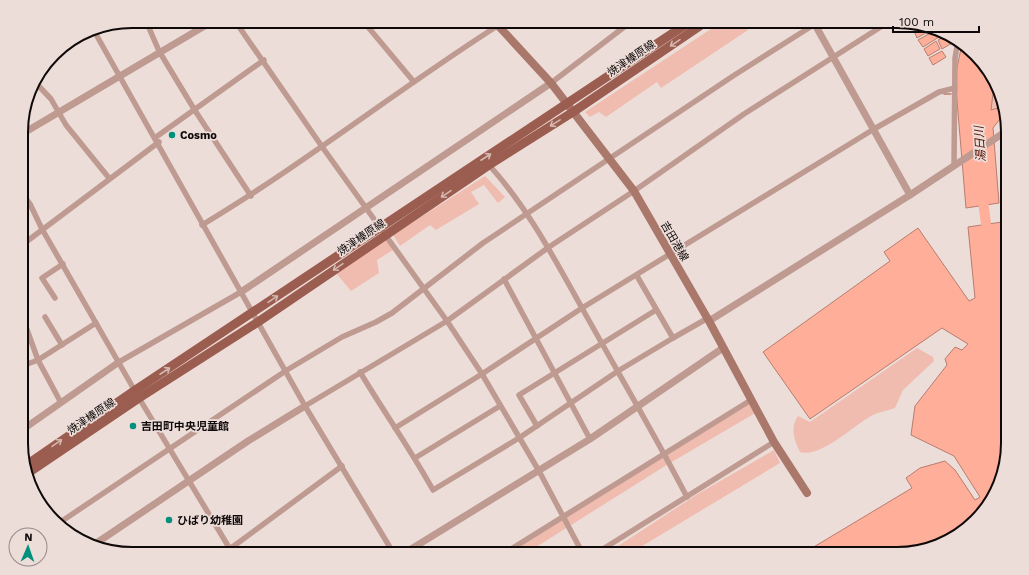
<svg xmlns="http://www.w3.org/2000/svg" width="1029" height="575" viewBox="0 0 1029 575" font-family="'Work Sans','Noto Sans JP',sans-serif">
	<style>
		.green { fill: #efbcaf }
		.water { fill: #ffae9a; stroke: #b77d6e }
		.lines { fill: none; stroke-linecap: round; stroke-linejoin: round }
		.stream { stroke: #b77d6e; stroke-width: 1.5 }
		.river { stroke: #ffae9a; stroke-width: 10 }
		.minor { stroke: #be9a91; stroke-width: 5.5 }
		.tertiary { stroke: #be9a91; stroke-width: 7 }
		.secondary { stroke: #aa776b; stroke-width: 8 }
		.primary { stroke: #9b5d4f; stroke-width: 9 }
		.oneway { stroke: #d4b7b0 }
		.poi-dot { fill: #00907b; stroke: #edddd9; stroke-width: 1.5 }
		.labels { text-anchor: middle; stroke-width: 3.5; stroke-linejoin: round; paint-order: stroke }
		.street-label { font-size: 11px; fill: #0f0a09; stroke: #edddd9 }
		.poi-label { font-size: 11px; font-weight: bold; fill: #0f0a09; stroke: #edddd9; text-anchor: start }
		.water-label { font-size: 12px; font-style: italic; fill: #571203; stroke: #edddd9 }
		.rim { fill: none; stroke: #0f0a09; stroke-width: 2 }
	</style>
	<rect width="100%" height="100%" fill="#edddd9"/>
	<g class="green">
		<path d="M723,21H739L748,30L661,88L657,82L606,117L599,112L590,117L585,112Z"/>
		<path d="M994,84L1002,107L991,110Z"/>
		<path d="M485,176L505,197L498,203L484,185L471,192L479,204L436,230L430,225L400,246L393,235Z"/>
		<path d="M386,240L393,250L377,260L379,273L351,291L336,273Z"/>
		<path d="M917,348L933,357L934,361L903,390L895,408C887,411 878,412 871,416C853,426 821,458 800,452C794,440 790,427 798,416L810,422Z"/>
		<path d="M751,400L757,412L665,466L525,554H503Z"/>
		<path d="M774,450L780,463L629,554H606L696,495Z"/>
	</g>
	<g class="water">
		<path d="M921,27L931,30L917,38L914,31Z"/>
		<path d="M934,31L939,37L923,47L918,40Z"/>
		<path d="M948,35L953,36L952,43L942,49L938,40Z"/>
		<path d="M936,41L940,49L928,56L924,49Z"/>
		<path d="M962,44L989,70L994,85L991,110L1002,107L1004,114L993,128L999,203L966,208L955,77Z"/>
		<path d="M942,51L946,57L933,65L929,58Z"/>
		<path d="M1002,222L1008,235V450L993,498L959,535L904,554H802L912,488L906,478L920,468L945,461L955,470L975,500L980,497L954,456L911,435L915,406L947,365L945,359L955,347L962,350L968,344L942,328L810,419L763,352L890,261L884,252L918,228L969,301L975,298L968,227Z"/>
	</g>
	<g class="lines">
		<path class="stream" d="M944,94H951"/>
		<path class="river" d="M982,193L986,224"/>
		<g class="minor">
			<path d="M146,21L159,51L194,109L251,196"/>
			<path d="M235,21L323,148L447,321L482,374L539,471L583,554"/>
			<path d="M363,21L414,82"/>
			<path d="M93,29L305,406L394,554"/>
			<path d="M34,81L51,99L66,125L109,178"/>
			<path d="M551,83L632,21"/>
			<path d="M156,137L264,60"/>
			<path d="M489,165C528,208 554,258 582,308C617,371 654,433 687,497"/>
			<path d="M954,165L955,58L958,41"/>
			<path d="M22,193L30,204L42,229L139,398L233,554"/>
			<path d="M202,225C307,162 402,86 505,21"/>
			<path d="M22,245L159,142"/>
			<path d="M504,279L590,439"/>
			<path d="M55,298L42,278L63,264"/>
			<path d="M22,300L25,310L22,313"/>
			<path d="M22,316L38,360L60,401"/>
			<path d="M45,317L62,345"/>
			<path d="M673,338L708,318"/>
			<path d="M119,362L241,292"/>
			<path d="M22,366L38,360L96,323"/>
			<path d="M360,372C384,412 411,450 433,490L519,438L618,371L673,338L637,276"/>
			<path d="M305,406L447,321L549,247L634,191L744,114L890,21"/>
			<path d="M537,426L519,395L656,310"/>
			<path d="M395,428L482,374L582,308L874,129L939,92L955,88"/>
			<path d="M415,458L500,406"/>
			<path d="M59,523L287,370L342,337L376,322L392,313L483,243L733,76L815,24"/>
			<path d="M223,554L342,466"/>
			<path d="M503,554L751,400"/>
			<path d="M595,554L774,442"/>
		</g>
		<g class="tertiary">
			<path d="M813,21L910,195"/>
			<path d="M22,134L213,21"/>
			<path d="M241,292L551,83"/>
			<path d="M709,321L910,195L1008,130"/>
			<path d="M22,430L119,362"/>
			<path d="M95,544L248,441L305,406"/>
			<path d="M403,554L590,439L723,348"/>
		</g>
		<path class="secondary" d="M494,21L551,83L634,191L709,321L774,442L807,493"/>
		<g class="primary">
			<path d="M25,466L134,391L691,21"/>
			<path d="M28,473L139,398L258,322L489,165L573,112L707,21"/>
		</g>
	</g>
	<defs><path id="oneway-shaft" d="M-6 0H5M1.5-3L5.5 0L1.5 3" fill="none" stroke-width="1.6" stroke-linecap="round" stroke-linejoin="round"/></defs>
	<g class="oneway">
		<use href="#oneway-shaft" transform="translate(675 43) rotate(146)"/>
		<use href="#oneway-shaft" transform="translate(555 123) rotate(148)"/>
		<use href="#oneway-shaft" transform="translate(486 157) rotate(-33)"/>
		<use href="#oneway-shaft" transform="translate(446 194) rotate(146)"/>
		<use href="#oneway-shaft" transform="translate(338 267) rotate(146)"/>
		<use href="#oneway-shaft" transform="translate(273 299) rotate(-34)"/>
		<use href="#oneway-shaft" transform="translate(165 371) rotate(-33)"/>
		<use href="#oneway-shaft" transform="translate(57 443) rotate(-35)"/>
	</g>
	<g class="poi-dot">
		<circle cx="172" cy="135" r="4"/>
		<circle cx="133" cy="426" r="4"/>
		<circle cx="169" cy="520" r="4"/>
	</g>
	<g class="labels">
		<g class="street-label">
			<text transform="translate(631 58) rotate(-34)" y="4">焼津榛原線</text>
			<text transform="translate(361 237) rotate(-34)" y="4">焼津榛原線</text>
			<text transform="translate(675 241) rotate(60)" y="4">吉田港線</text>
			<text transform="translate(91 416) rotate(-34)" y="4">焼津榛原線</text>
		</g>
		<g class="poi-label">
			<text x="180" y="139">Cosmo</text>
			<text x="141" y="430">吉田町中央児童館</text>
			<text x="177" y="524">ひばり幼稚園</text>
		</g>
		<g class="water-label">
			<text transform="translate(980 144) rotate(-94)" y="4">湯日川</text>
		</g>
	</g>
	<path d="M0 0H1029V575H0ZM132 28H897A104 104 0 0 1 1001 132V443A104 104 0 0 1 897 547H132A104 104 0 0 1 28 443V132A104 104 0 0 1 132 28Z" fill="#edddd9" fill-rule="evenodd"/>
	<path class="rim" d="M132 28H897A104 104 0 0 1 1001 132V443A104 104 0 0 1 897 547H132A104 104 0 0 1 28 443V132A104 104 0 0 1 132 28Z"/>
	<g transform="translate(28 547) rotate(2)"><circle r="19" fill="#edddd9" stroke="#948986"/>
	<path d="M0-3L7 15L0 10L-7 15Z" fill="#00907b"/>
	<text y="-6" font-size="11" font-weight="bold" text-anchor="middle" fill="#0f0a09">N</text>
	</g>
	<path d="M893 26v6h86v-6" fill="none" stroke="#0f0a09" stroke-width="2"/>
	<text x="899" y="26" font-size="12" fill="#0f0a09" stroke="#edddd9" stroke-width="3" paint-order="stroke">100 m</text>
</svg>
